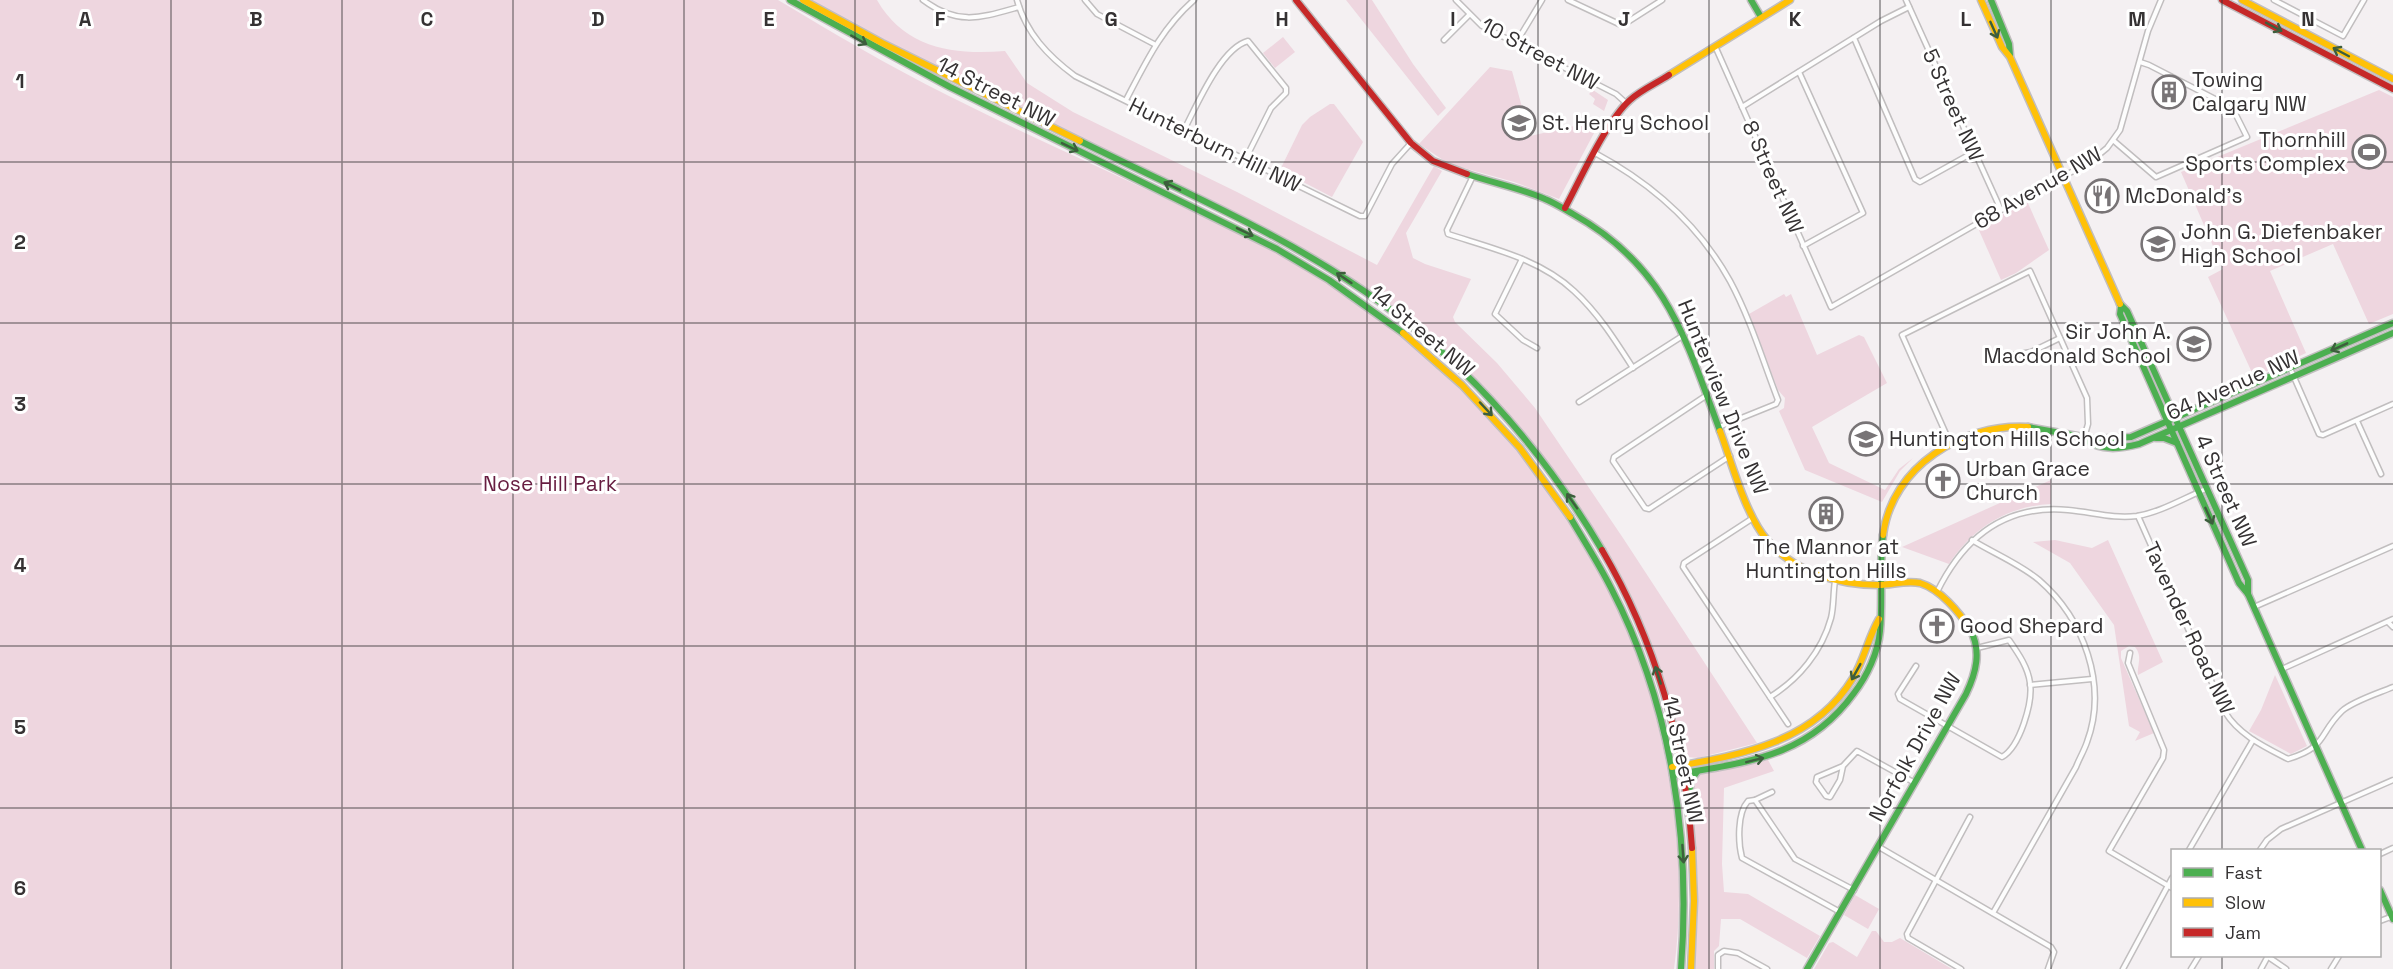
<svg xmlns="http://www.w3.org/2000/svg" width="2393" height="969" viewBox="0 0 2393 969" font-family="'Space Grotesk',sans-serif">
	<style>
		.green { fill: #eed6df }
		.lines { fill: none; stroke-linecap: round; stroke-linejoin: round }
		.street-casing { stroke: #c1bebf; stroke-width: 7 }
		.fast-casing { stroke: #c1bebf; stroke-width: 9 }
		.slow-casing { stroke: #c1bebf; stroke-width: 9 }
		.jam-casing { stroke: #c1bebf; stroke-width: 9 }
		.street { stroke: #fdfdfd; stroke-width: 4 }
		.fast { stroke: #4caf50; stroke-width: 6 }
		.slow { stroke: #ffc107; stroke-width: 6 }
		.jam { stroke: #c62828; stroke-width: 6 }
		.oneway { stroke: #3d5e3d }
		.grid { fill: none; stroke: #353233; stroke-width: 1.5; stroke-opacity: 0.55 }
		.labels { text-anchor: middle; stroke-width: 6; stroke-linejoin: round; paint-order: stroke }
		.street-label { font-size: 21px; fill: #353233; stroke: #fff }
		.poi-label { font-size: 21px; fill: #353233; stroke: #fff; text-anchor: start }
		.park-label { font-size: 21px; fill: #671d41; stroke: #fff }
		.grid-label { font-size: 20px; text-anchor: middle; font-weight: bold; fill: #353233; stroke: #fff; stroke-width: 6; stroke-linejoin: round; paint-order: stroke }
	</style>
	<rect width="100%" height="100%" fill="#f4f0f2"/>
	<g class="green">
		<path d="M0,0H778C833,33 889,66 947,95C1026,135 1107,170 1187,209C1217,223 1248,237 1278,253C1439,341 1574,484 1638,658C1671,750 1688,872 1674,969H0Z"/>
		<path d="M810,0H877C905,49 954,55 1005,51L1027,83L1073,112L1237,192L1377,265L1434,166L1442,171L1406,233L1413,258L1425,264L1471,279L1453,317L1455,322L1497,363L1535,408L1623,538L1757,743L1698,758L1688,757L1685,755C1676,738 1674,716 1669,698C1659,666 1647,634 1634,604C1578,482 1488,378 1381,298C1347,273 1309,252 1272,231L866,33Z"/>
		<path d="M1346,0H1372L1413,64L1446,108L1438,116Z"/>
		<path d="M1283,37L1295,52L1275,68L1263,53Z"/>
		<path d="M1490,67L1512,71L1530,136L1601,120L1559,199L1514,182L1449,164L1419,144Z"/>
		<path d="M1593,90L1608,100L1604,111L1593,104L1595,99L1589,94Z"/>
		<path d="M2379,90L2393,97V314L2369,324L2333,244L2270,271L2306,353L2254,377L2208,277L2223,269L2181,172Z"/>
		<path d="M1330,104H1334L1363,142L1332,197L1280,170L1302,125L1310,117Z"/>
		<path d="M2027,201L2049,250L2016,273L2001,280L1978,228Z"/>
		<path d="M1784,294L1786,297L1791,294L1817,355L1859,335L1864,337L1887,383L1812,427L1829,463L1885,490L1899,469L1913,458L1900,471L1882,502L1805,470L1779,411L1784,408L1785,398L1778,390L1749,314Z"/>
		<path d="M2051,480V504C2007,506 1973,528 1949,564L1902,547Z"/>
		<path d="M2055,540L2092,548L2108,540L2163,662L2138,675C2137,664 2143,657 2135,647L2129,646L2121,651V658L2154,733L2135,741L2140,732L2129,726L2114,625L2070,563L2033,542Z"/>
		<path d="M2275,675L2307,746L2291,754L2249,731L2261,710Z"/>
		<path d="M1768,760L1774,771L1724,788L1722,864L1724,892L1748,894L1820,936L1807,958L1740,919H1721L1719,946L1714,951V969H1694C1698,930 1699,891 1696,852C1695,827 1689,803 1694,778L1702,774Z"/>
		<path d="M1855,895L1879,909L1868,929L1844,915Z"/>
		<path d="M1872,931H1876L1884,942H1892L1900,938L1952,969H1814L1829,943L1833,942L1857,957Z"/>
	</g>
	<g class="lines">
		<g class="street-casing">
			<g id="street">
				<path d="M923,0C958,26 980,18 1019,7"/>
				<path d="M1017,0C1026,33 1048,56 1075,76L1360,216H1365L1392,164L1411,143"/>
				<path d="M1085,0L1097,14L1154,44"/>
				<path d="M1456,0L1482,26L1616,94L1626,103"/>
				<path d="M1568,0L1619,24L1626,23L1662,0"/>
				<path d="M1906,0L2001,210"/>
				<path d="M2274,0L2343,36L2364,0"/>
				<path d="M1854,38L1915,179L1920,182L1974,152"/>
				<path d="M1444,40L1469,15"/>
				<path d="M1516,43L1542,0"/>
				<path d="M1715,46L1831,307L2001,210L2090,162L2107,148L2120,130L2148,31L2161,0"/>
				<path d="M1799,72L1863,213L1803,246"/>
				<path d="M1126,100C1146,62 1161,29 1194,0"/>
				<path d="M1742,107L1881,21L1909,7"/>
				<path d="M1185,128C1197,105 1221,48 1248,41L1286,88V93L1271,108L1246,158"/>
				<path d="M2114,141L2156,177L2247,137L2235,113L2223,103L2149,65L2140,62"/>
				<path d="M1595,153C1651,183 1699,225 1730,281C1750,318 1763,361 1778,400L1776,404L1719,427"/>
				<path d="M1473,176L1447,230L1448,234C1491,248 1540,259 1574,291C1598,313 1615,340 1633,368"/>
				<path d="M1522,259L1495,314L1523,340L1537,348"/>
				<path d="M1990,359L2031,352L2060,338"/>
				<path d="M2290,368L2319,434L2323,435L2393,404"/>
				<path d="M1707,395L1614,457L1613,461L1645,508L1649,509L1730,456"/>
				<path d="M1579,402L1684,335"/>
				<path d="M2357,421L2381,474"/>
				<path d="M1950,443L1902,335L2030,271L2087,398L2088,424L2084,438"/>
				<path d="M2138,516L2225,712C2239,735 2265,747 2288,759C2328,747 2318,734 2342,711C2353,701 2379,693 2393,687"/>
				<path d="M1753,518L1684,563L1683,567L1788,724"/>
				<path d="M1972,540C1993,553 2020,564 2039,580C2084,619 2108,685 2087,742C2084,751 2079,759 2076,767L1993,913"/>
				<path d="M1937,592C1964,537 2005,504 2068,510C2092,512 2113,519 2137,516C2161,512 2184,498 2206,489"/>
				<path d="M2254,607L2393,546"/>
				<path d="M2388,622L2393,627"/>
				<path d="M2130,653L2128,663L2164,750L2163,758L2109,851L2172,888"/>
				<path d="M1916,666L1898,694L1900,699L2002,757C2020,747 2033,702 2030,683C2028,667 2018,653 2009,640L1977,648"/>
				<path d="M2282,669L2393,619"/>
				<path d="M2030,685L2092,679"/>
				<path d="M1770,697C1799,679 1822,651 1831,618C1834,606 1833,593 1835,581"/>
				<path d="M1843,766L1840,780L1830,797L1826,796L1816,782L1817,777L1843,766L1857,751L1915,783"/>
				<path d="M1772,792L1755,800L1748,801C1737,813 1738,843 1742,858L1840,912"/>
				<path d="M1755,800L1795,859L1854,890"/>
				<path d="M1879,847L2051,947L2054,952L2048,969"/>
				<path d="M2189,850L2253,740"/>
				<path d="M2260,850L2267,840L2281,829L2393,780"/>
				<path d="M2380,854L2393,848"/>
				<path d="M2380,921L2393,916"/>
				<path d="M2267,956L2286,969"/>
				<path d="M1718,969V955L1724,951L1738,953L1767,969"/>
				<path d="M1961,969L1908,938L1907,934L1970,817"/>
				<path d="M2123,969L2172,878"/>
				<path d="M2191,969L2199,956"/>
				<path d="M2261,969L2268,956"/>
				<path d="M2331,969L2339,956"/>
			</g>
		</g>
		<g class="fast-casing">
			<g id="fast">
				<path d="M790,0L950,87L1277,249L1329,280L1403,333"/>
				<path d="M1751,0L1761,17"/>
				<path d="M1991,0L2009,44L2010,55"/>
				<path d="M1080,141C1183,192 1291,237 1384,305C1473,370 1546,455 1602,550"/>
				<path d="M1467,174C1493,183 1520,188 1545,199C1555,203 1564,209 1573,214C1666,266 1685,337 1720,431"/>
				<path d="M2120,304L2127,311L2248,580V594"/>
				<path d="M2121,306L2120,314L2239,583L2248,594L2362,850"/>
				<path d="M2028,427L2094,439L2131,437L2393,323"/>
				<path d="M2156,438H2164L2177,443"/>
				<path d="M2084,439C2102,451 2119,449 2139,444L2393,333"/>
				<path d="M1570,517C1584,541 1599,564 1611,588C1672,706 1691,839 1681,969"/>
				<path d="M1673,775C1746,762 1807,758 1854,693C1867,676 1878,653 1880,631C1883,599 1879,567 1883,535"/>
				<path d="M1689,794L1691,780L1697,772"/>
				<path d="M2380,890L2393,919"/>
				<path d="M1807,969L1966,694C1976,673 1982,651 1970,629"/>
			</g>
		</g>
		<g class="slow-casing">
			<g id="slow">
				<path d="M803,0L882,43L1080,141"/>
				<path d="M1981,0L2002,47L2010,57L2120,304"/>
				<path d="M2242,0L2393,79"/>
				<path d="M1669,75L1790,0"/>
				<path d="M1403,333L1462,385L1520,448L1570,517"/>
				<path d="M1720,431C1732,463 1745,514 1767,540C1794,572 1838,585 1879,585C1892,585 1906,580 1920,583C1940,589 1959,612 1970,629"/>
				<path d="M1883,535C1892,466 1963,423 2028,427"/>
				<path d="M1672,767C1740,755 1814,743 1853,678C1864,660 1868,638 1879,619"/>
				<path d="M1691,969L1694,901L1692,848"/>
			</g>
		</g>
		<g class="jam-casing">
			<g id="jam">
				<path d="M1296,0L1411,143L1433,161L1467,174"/>
				<path d="M2222,0L2393,89"/>
				<path d="M1565,208C1580,180 1607,120 1630,100C1641,90 1657,83 1669,75"/>
				<path d="M1602,550C1655,640 1685,744 1692,848"/>
			</g>
		</g>
		<use href="#street" class="street"/>
		<use href="#fast" class="fast"/>
		<use href="#slow" class="slow"/>
		<use href="#jam" class="jam"/>
	</g>
	<defs><path id="oneway-shaft" d="M-6 0H5M1.5-3L5.5 0L1.5 3" fill="none" stroke-width="1.6" stroke-linecap="round" stroke-linejoin="round" transform="scale(1.5)"/></defs>
	<g class="oneway">
		<use href="#oneway-shaft" transform="translate(2274 27) rotate(28)"/>
		<use href="#oneway-shaft" transform="translate(1994 30) rotate(66)"/>
		<use href="#oneway-shaft" transform="translate(859 40) rotate(30)"/>
		<use href="#oneway-shaft" transform="translate(2341 52) rotate(-152)"/>
		<use href="#oneway-shaft" transform="translate(1070 147) rotate(26)"/>
		<use href="#oneway-shaft" transform="translate(1172 186) rotate(-154)"/>
		<use href="#oneway-shaft" transform="translate(1245 232) rotate(26)"/>
		<use href="#oneway-shaft" transform="translate(1344 278) rotate(-146)"/>
		<use href="#oneway-shaft" transform="translate(2339 347) rotate(156)"/>
		<use href="#oneway-shaft" transform="translate(1486 409) rotate(47)"/>
		<use href="#oneway-shaft" transform="translate(1572 501) rotate(-125)"/>
		<use href="#oneway-shaft" transform="translate(2209 516) rotate(66)"/>
		<use href="#oneway-shaft" transform="translate(1856 672) rotate(119)"/>
		<use href="#oneway-shaft" transform="translate(1658 675) rotate(-108)"/>
		<use href="#oneway-shaft" transform="translate(1755 760) rotate(-14)"/>
		<use href="#oneway-shaft" transform="translate(1683 854) rotate(86)"/>
	</g>
	<path class="grid" d="M171,0V969M342,0V969M513,0V969M684,0V969M855,0V969M1026,0V969M1196,0V969M1367,0V969M1538,0V969M1709,0V969M1880,0V969M2051,0V969M2222,0V850M0,162H2393M0,323H2393M0,484H2393M0,646H2393M0,808H2393M2222,956V969"/>
	<defs>
		<g id="building-ring" transform="scale(1.725)"><circle r="9.5" fill="#fff" stroke="#787476" stroke-width="1.5"/><path d="M-4-6H4V6H1V3H-1V6H-4ZM-2.5-4.3h1.7v1.8h-1.7ZM.8-4.3h1.7v1.8H.8ZM-2.5-1h1.7V.8h-1.7ZM.8-1h1.7V.8H.8Z" fill="#787476"/></g>
		<g id="school-ring" transform="scale(1.725)"><circle r="9.5" fill="#fff" stroke="#787476" stroke-width="1.5"/><path d="M0-5L7-2L0 1L-7-2ZM-4 1L0 2.5L4 1V4Q0 6-4 4Z" fill="#787476"/></g>
		<g id="stadium-ring" transform="scale(1.725)"><circle r="9.5" fill="#fff" stroke="#787476" stroke-width="1.5"/><path d="M0-5a6.5 5 0 1 0 0 10a6.5 5 0 1 0 0-10ZM-3.5-1.8h7v3.6h-7Z" fill="#787476"/></g>
		<g id="restaurant-ring" transform="scale(1.725)"><circle r="9.5" fill="#fff" stroke="#787476" stroke-width="1.5"/><path d="M-5-6h1v4h1v-4h1v4h1v-4h1v5L-1.5 .5V6h-2V.5L-5-1ZM5-6V6H3V1.5H1.5Q1.5-4 5-6Z" fill="#787476"/></g>
		<g id="church-ring" transform="scale(1.725)"><circle r="9.5" fill="#fff" stroke="#787476" stroke-width="1.5"/><path d="M-1.2-6h2.4v3.5h3.3v2.4h-3.3V6h-2.4V-.1h-3.3v-2.4h3.3Z" fill="#787476"/></g>
	</defs>
	<g fill-rule="evenodd">
		<use href="#building-ring" x="2169" y="92"/>
		<use href="#school-ring" x="1519" y="123"/>
		<use href="#stadium-ring" x="2369" y="152"/>
		<use href="#restaurant-ring" x="2102" y="196"/>
		<use href="#school-ring" x="2158" y="244"/>
		<use href="#school-ring" x="2194" y="344"/>
		<use href="#school-ring" x="1866" y="439"/>
		<use href="#church-ring" x="1943" y="481"/>
		<use href="#building-ring" x="1826" y="514"/>
		<use href="#church-ring" x="1937" y="626"/>
	</g>
	<g class="labels">
		<g class="street-label">
			<text transform="translate(1540 54) rotate(28)" y="7">10 Street NW</text>
			<text transform="translate(996 92) rotate(27)" y="7">14 Street NW</text>
			<text transform="translate(1953 105) rotate(66)" y="7">5 Street NW</text>
			<text transform="translate(1215 145) rotate(26)" y="7">Hunterburn Hill NW</text>
			<text transform="translate(1773 177) rotate(66)" y="7">8 Street NW</text>
			<text transform="translate(2038 188) rotate(-30)" y="7">68 Avenue NW</text>
			<text transform="translate(1422 331) rotate(40)" y="7">14 Street NW</text>
			<text transform="translate(2233 385) rotate(-24)" y="7">64 Avenue NW</text>
			<text transform="translate(1723 397) rotate(68)" y="7">Hunterview Drive NW</text>
			<text transform="translate(2226 491) rotate(66)" y="7">4 Street NW</text>
			<text transform="translate(2189 628) rotate(65)" y="7">Tavender Road NW</text>
			<text transform="translate(1915 747) rotate(-61)" y="7">Norfolk Drive NW</text>
			<text transform="translate(1683 760) rotate(78)" y="7">14 Street NW</text>
		</g>
		<g class="poi-label">
			<text x="2192" y="87">Towing<tspan x="2192" dy="24">Calgary NW</tspan></text>
			<text x="1542" y="130">St. Henry School</text>
			<text x="2346" y="147" text-anchor="end">Thornhill<tspan x="2346" dy="24">Sports Complex</tspan></text>
			<text x="2125" y="203">McDonald's</text>
			<text x="2181" y="239">John G. Diefenbaker<tspan x="2181" dy="24">High School</tspan></text>
			<text x="2171" y="339" text-anchor="end">Sir John A.<tspan x="2171" dy="24">Macdonald School</tspan></text>
			<text x="1889" y="446">Huntington Hills School</text>
			<text x="1966" y="476">Urban Grace<tspan x="1966" dy="24">Church</tspan></text>
			<text x="1826" y="554" text-anchor="middle">The Mannor at<tspan x="1826" dy="24">Huntington Hills</tspan></text>
			<text x="1960" y="633">Good Shepard</text>
		</g>
		<g class="park-label">
			<text x="550" y="491">Nose Hill Park</text>
		</g>
	</g>
	<g class="grid-label">
		<text x="85" y="26">A</text>
		<text x="256" y="26">B</text>
		<text x="427" y="26">C</text>
		<text x="598" y="26">D</text>
		<text x="769" y="26">E</text>
		<text x="940" y="26">F</text>
		<text x="1111" y="26">G</text>
		<text x="1282" y="26">H</text>
		<text x="1453" y="26">I</text>
		<text x="1624" y="26">J</text>
		<text x="1795" y="26">K</text>
		<text x="1966" y="26">L</text>
		<text x="2137" y="26">M</text>
		<text x="2308" y="26">N</text>
		<text x="20" y="88">1</text>
		<text x="20" y="249">2</text>
		<text x="20" y="411">3</text>
		<text x="20" y="572">4</text>
		<text x="20" y="734">5</text>
		<text x="20" y="895">6</text>
	</g>
	<rect x="2171" y="849" width="210" height="108" fill="#ffffff" stroke="#aeadad" stroke-width="1.5"/>
	<rect x="2183" y="868" width="30" height="9" fill="#4caf50" stroke="#aeadad" stroke-width="1.5"/>
	<text x="2225" y="879" font-size="18" fill="#353233">Fast</text>
	<rect x="2183" y="898" width="30" height="9" fill="#ffc107" stroke="#aeadad" stroke-width="1.5"/>
	<text x="2225" y="909" font-size="18" fill="#353233">Slow</text>
	<rect x="2183" y="928" width="30" height="9" fill="#c62828" stroke="#aeadad" stroke-width="1.5"/>
	<text x="2225" y="939" font-size="18" fill="#353233">Jam</text>
</svg>
